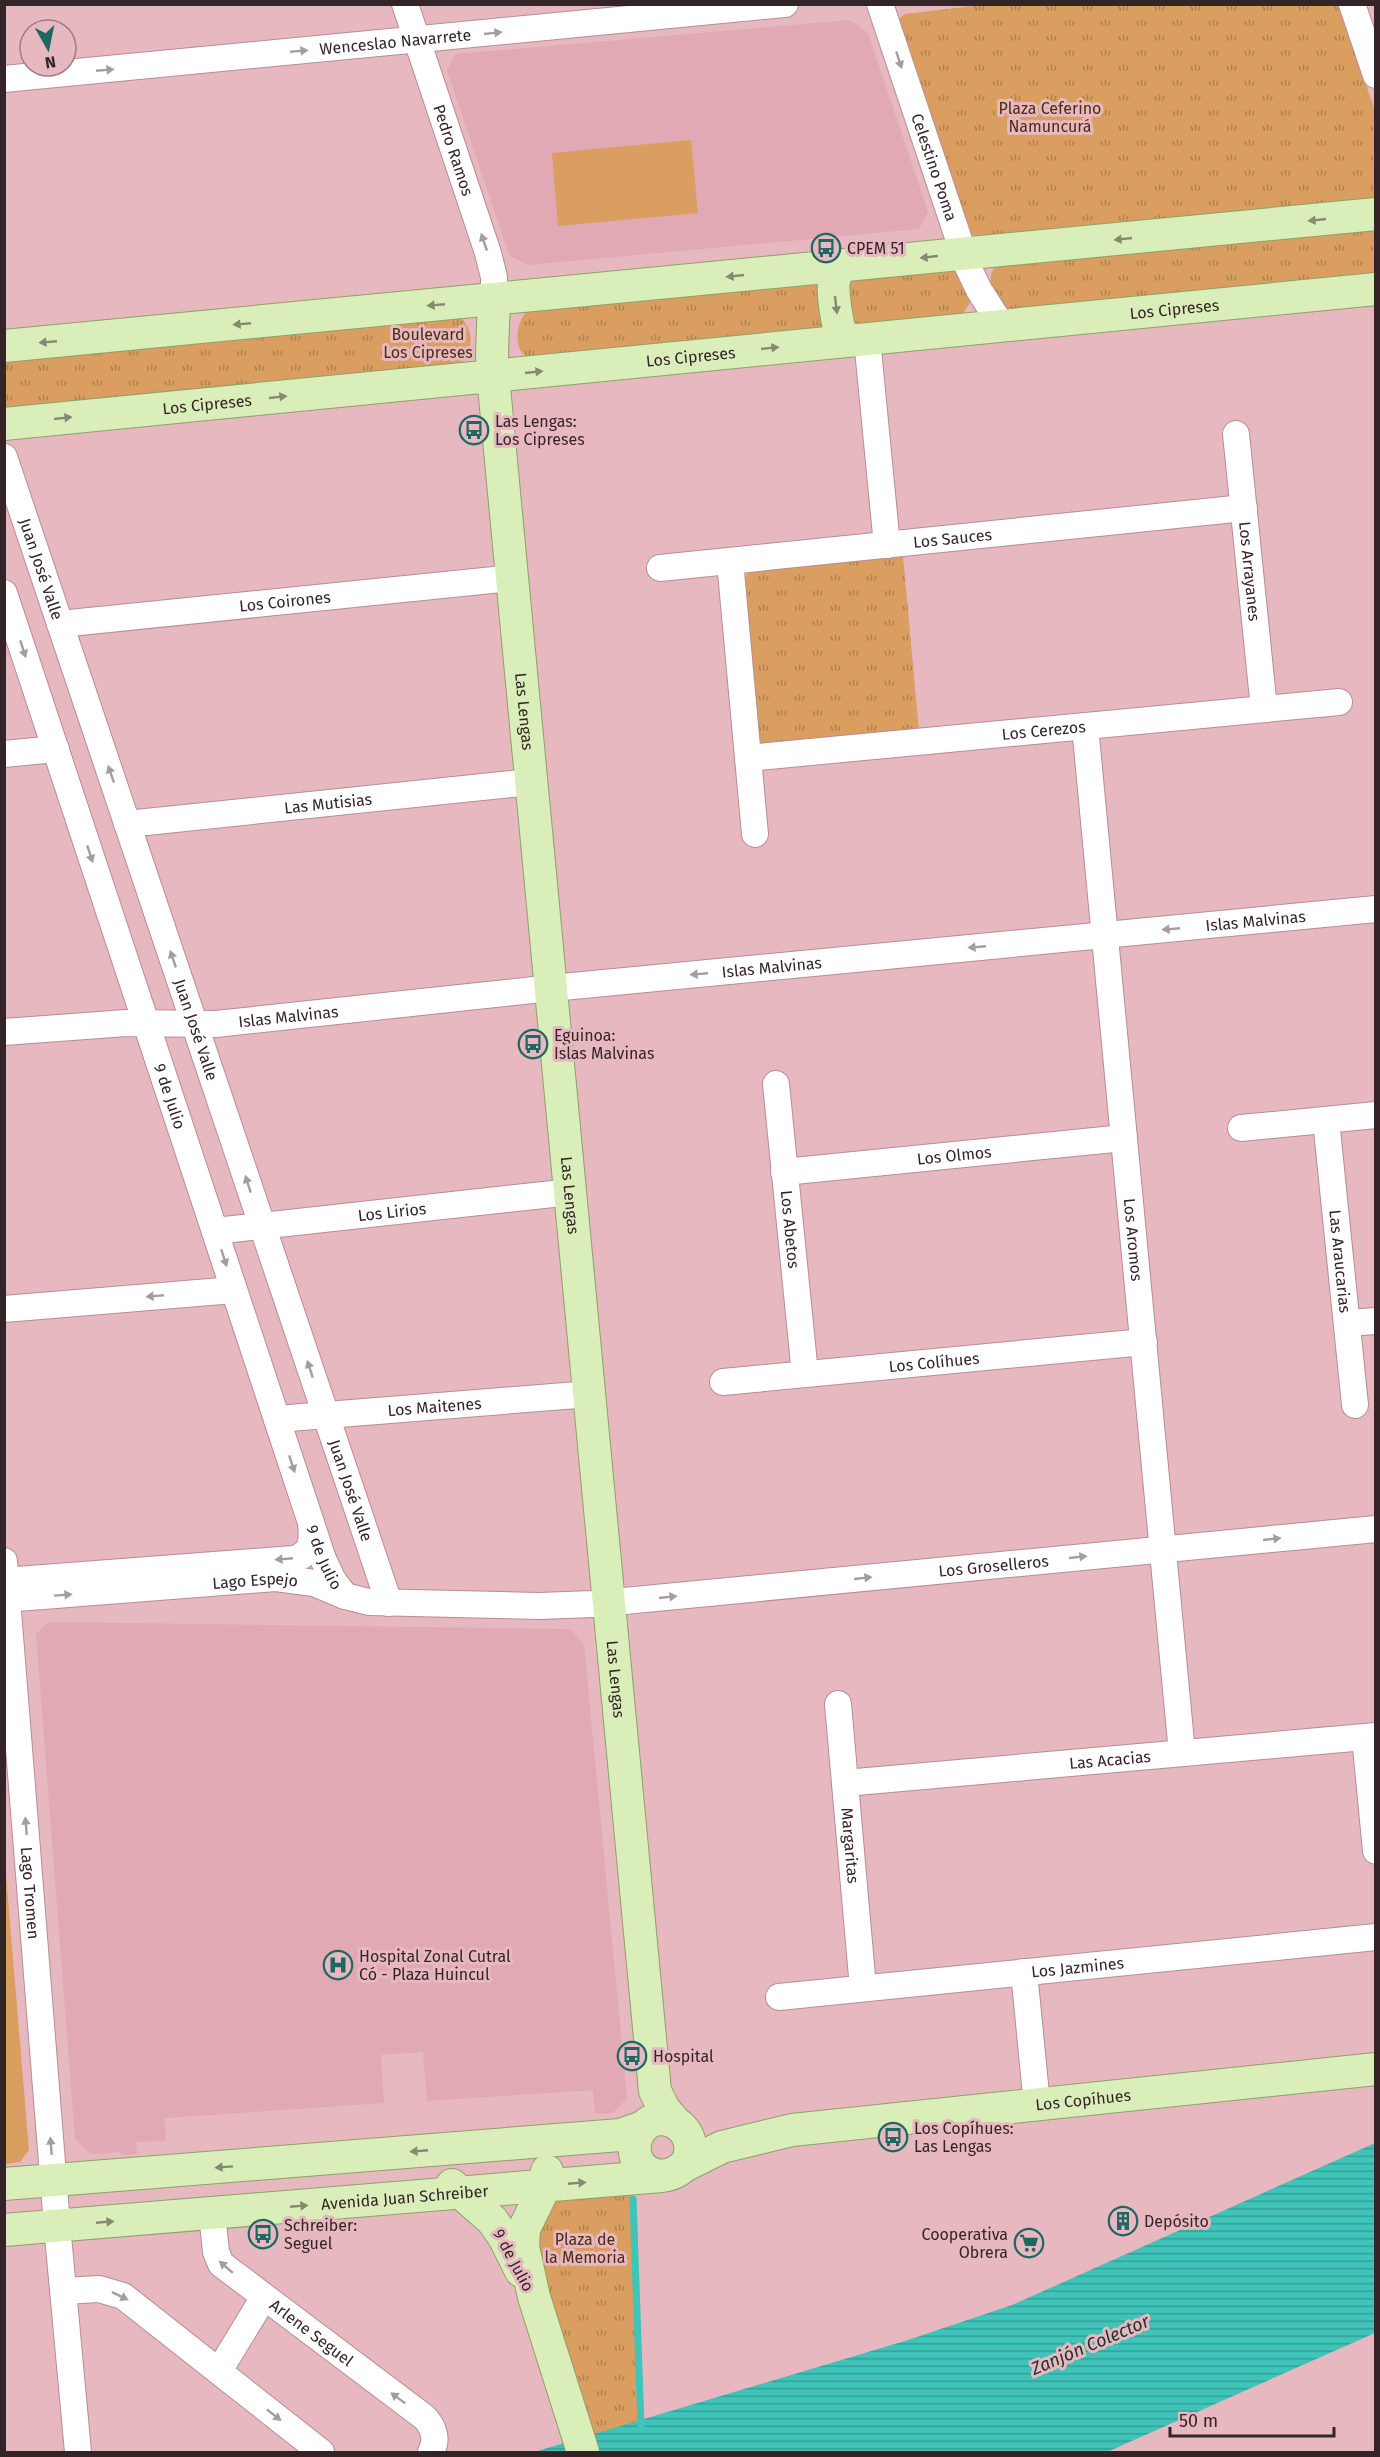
<svg xmlns="http://www.w3.org/2000/svg" width="1380" height="2457" viewBox="0 0 1380 2457" font-family="'Fira Sans',sans-serif">
	<style>
		.built { fill: #e0a9b3 }
		.grass { fill: #d99e60 }
		.park { fill: url(#park-tufts) }
		.water { fill: url(#water-rules) }
		.lines { fill: none; stroke-linecap: round; stroke-linejoin: round }
		.stream { stroke: #3fc4b9; stroke-width: 7 }
		.minor-casing { stroke: #b88c94; stroke-width: 28 }
		.major-casing { stroke: #8fa068; stroke-width: 34 }
		.minor { stroke: #fff; stroke-width: 26 }
		.major { stroke: #d9eeb9; stroke-width: 32 }
		.oneway { fill: #a49c9e }
		.oneway2 { fill: #878970 }
		.labels { text-anchor: middle; stroke-width: 6; stroke-linejoin: round; paint-order: stroke }
		.street-label { font-size: 16px; fill: #352427; stroke: #e7b8c0 }
		.park-label { font-size: 16px; fill: #492e11; stroke: #e7b8c0 }
		.poi-label { font-size: 16px; fill: #352427; stroke: #e7b8c0; text-anchor: start }
		.water-label { font-size: 18px; font-style: italic; fill: #1c3330; stroke: #e7b8c0 }
	</style>
	<defs>
		<pattern id="park-tufts" width="24" height="20" patternUnits="userSpaceOnUse" patternTransform="scale(1.5)"><rect width="24" height="20" fill="#d99e60"/><path d="M3 7l-1-3M5 7V3M7 7l1-3M15 17l-1-3M17 17v-4M19 17l1-3" fill="none" stroke="#b1814f"/></pattern>
		<pattern id="water-rules" width="6" height="5" patternUnits="userSpaceOnUse" patternTransform="scale(1.5)"><rect width="6" height="5" fill="#3fc4b9"/><path d="M0 2.5h6" fill="none" stroke="#369f96"/></pattern>
	</defs>
	<rect width="100%" height="100%" fill="#e7b8c0"/>
	<g class="built">
		<path d="M850,20L868,33L928,212L919,229L527,265L509,255L447,70L456,54Z"/>
		<path d="M48,1622L570,1629L584,1644L627,2098L613,2113L595,2114L593,2090L427,2101L423,2052L381,2055L384,2103L165,2118L166,2141L136,2142L137,2154L121,2155L120,2152L90,2154L75,2139L36,1634Z"/>
	</g>
	<g class="grass">
		<path d="M691,140L698,213L558,226L552,153Z"/>
		<path d="M4,1851L29,2150L20,2162L5,2164Z"/>
	</g>
	<g class="park">
		<path d="M990,4L1339,5L1375,111V198L980,237L970,234L897,20L905,14Z"/>
		<path d="M1375,225V276L1006,311C997,296 983,281 996,265Z"/>
		<path d="M954,266L971,301L962,315L852,326L848,277Z"/>
		<path d="M827,278L830,329L528,358C512,348 516,323 527,311Z"/>
		<path d="M458,316C475,327 474,352 460,365L5,409L4,358Z"/>
		<path d="M903,556L919,731L764,744L757,739L743,580L748,573L756,570Z"/>
		<path d="M632,2192L641,2421L594,2435L532,2246L552,2202Z"/>
	</g>
	<path class="water" d="M1375,2143V2333L1107,2452H534L908,2340L1012,2305Z"/>
	<g class="lines">
		<path class="stream" d="M633,2199L641,2427"/>
		<g class="minor-casing">
			<g id="minor">
				<path id="s1" d="M405,4L488,253L494,277V299"/>
				<path id="s2" d="M880,4L968,267L979,290L1002,326"/>
				<path d="M1352,4L1376,75"/>
				<path id="s3" d="M4,79L785,4"/>
				<path d="M867,339L887,545"/>
				<path id="s4" d="M1236,434L1264,709"/>
				<path id="s5" d="M4,457L389,1603"/>
				<path d="M730,561L755,834"/>
				<path id="s6" d="M660,568L1244,508"/>
				<path id="s7" d="M4,593L323,1559L333,1580L345,1596"/>
				<path id="s8" d="M60,624L512,578"/>
				<path id="s9" d="M1085,726L1182,1753"/>
				<path d="M4,754L56,749"/>
				<path id="s10" d="M748,758L1339,702"/>
				<path id="s11" d="M127,824L531,782"/>
				<path id="s12" d="M4,1032L126,1023L216,1024L552,988L1376,909"/>
				<path id="s13" d="M776,1084L805,1374"/>
				<path id="s14" d="M1326,1120L1355,1405"/>
				<path d="M1241,1128L1376,1115"/>
				<path id="s15" d="M784,1172L1124,1138"/>
				<path id="s16" d="M215,1231L571,1192"/>
				<path d="M4,1309L234,1290"/>
				<path d="M1347,1323L1376,1321"/>
				<path id="s17" d="M723,1382L1144,1342"/>
				<path id="s18" d="M277,1419L590,1394"/>
				<path id="s19" d="M4,1561L57,2225L78,2452"/>
				<path d="M4,1581L293,1559C312,1555 313,1540 311,1523"/>
				<path id="s20" d="M4,1599L276,1578L314,1583L345,1596L369,1602L539,1606L593,1604L1376,1529"/>
				<path id="s21" d="M838,1704L863,1988"/>
				<path d="M1365,1737L1376,1851"/>
				<path id="s22" d="M845,1783L1376,1736"/>
				<path d="M1024,1972L1037,2105"/>
				<path id="s23" d="M779,1997L1376,1937"/>
				<path id="s24" d="M212,2213L216,2252L221,2264L424,2417C434,2427 438,2439 431,2452"/>
				<path d="M63,2291L99,2289L123,2296L321,2452"/>
				<path d="M219,2371L264,2297"/>
			</g>
		</g>
		<g class="major-casing">
			<g id="major">
				<path d="M844,266C840,269 836,271 835,277C831,288 837,325 842,336L853,340"/>
				<path id="s25" d="M494,299L492,353L493,376L655,2091L664,2109L675,2122"/>
				<path d="M4,346L1376,214"/>
				<path id="s26" d="M4,424L1376,289"/>
				<path id="s27" d="M686,2165L722,2147L792,2130L1376,2069"/>
				<path d="M547,2171L545,2186L524,2229L523,2247L534,2297L583,2452"/>
				<path d="M4,2184L620,2135L643,2127"/>
				<path d="M452,2185L492,2220L504,2237L521,2271"/>
				<path id="s28" d="M4,2230L662,2176C683,2173 696,2158 688,2137C685,2130 679,2124 671,2121C633,2108 617,2171 662,2176"/>
			</g>
		</g>
		<use href="#minor" class="minor"/>
		<use href="#major" class="major"/>
	</g>
	<defs><path id="oneway-solid" d="M-6-.8H1V-3.2L6.5 0L1 3.2V.8H-6Z" transform="scale(1.5)"/></defs>
	<g class="oneway">
		<use href="#oneway-solid" transform="translate(493 33) rotate(-6)"/>
		<use href="#oneway-solid" transform="translate(299 51) rotate(-5)"/>
		<use href="#oneway-solid" transform="translate(899 60) rotate(72)"/>
		<use href="#oneway-solid" transform="translate(105 70) rotate(-5)"/>
		<use href="#oneway-solid" transform="translate(484 242) rotate(-109)"/>
		<use href="#oneway-solid" transform="translate(23 649) rotate(72)"/>
		<use href="#oneway-solid" transform="translate(111 774) rotate(-109)"/>
		<use href="#oneway-solid" transform="translate(90 854) rotate(72)"/>
		<use href="#oneway-solid" transform="translate(1171 929) rotate(175)"/>
		<use href="#oneway-solid" transform="translate(977 947) rotate(175)"/>
		<use href="#oneway-solid" transform="translate(173 959) rotate(-109)"/>
		<use href="#oneway-solid" transform="translate(699 974) rotate(175)"/>
		<use href="#oneway-solid" transform="translate(248 1184) rotate(-108)"/>
		<use href="#oneway-solid" transform="translate(224 1258) rotate(72)"/>
		<use href="#oneway-solid" transform="translate(155 1296) rotate(175)"/>
		<use href="#oneway-solid" transform="translate(310 1369) rotate(-108)"/>
		<use href="#oneway-solid" transform="translate(292 1464) rotate(72)"/>
		<use href="#oneway-solid" transform="translate(1272 1539) rotate(-6)"/>
		<use href="#oneway-solid" transform="translate(1078 1557) rotate(-6)"/>
		<use href="#oneway-solid" transform="translate(284 1559) rotate(175)"/>
		<use href="#oneway-solid" transform="translate(863 1578) rotate(-6)"/>
		<use href="#oneway-solid" transform="translate(63 1595) rotate(-4)"/>
		<use href="#oneway-solid" transform="translate(668 1597) rotate(-6)"/>
		<use href="#oneway-solid" transform="translate(26 1826) rotate(-95)"/>
		<use href="#oneway-solid" transform="translate(51 2146) rotate(-95)"/>
		<use href="#oneway-solid" transform="translate(226 2267) rotate(-139)"/>
		<use href="#oneway-solid" transform="translate(120 2296) rotate(26)"/>
		<use href="#oneway-solid" transform="translate(398 2398) rotate(-143)"/>
		<use href="#oneway-solid" transform="translate(274 2415) rotate(38)"/>
	</g>
	<g class="oneway2">
		<use href="#oneway-solid" transform="translate(1317 220) rotate(174)"/>
		<use href="#oneway-solid" transform="translate(1123 239) rotate(174)"/>
		<use href="#oneway-solid" transform="translate(929 257) rotate(174)"/>
		<use href="#oneway-solid" transform="translate(735 276) rotate(174)"/>
		<use href="#oneway-solid" transform="translate(436 305) rotate(175)"/>
		<use href="#oneway-solid" transform="translate(836 305) rotate(83)"/>
		<use href="#oneway-solid" transform="translate(242 324) rotate(175)"/>
		<use href="#oneway-solid" transform="translate(48 342) rotate(175)"/>
		<use href="#oneway-solid" transform="translate(770 348) rotate(-6)"/>
		<use href="#oneway-solid" transform="translate(534 372) rotate(-6)"/>
		<use href="#oneway-solid" transform="translate(278 397) rotate(-6)"/>
		<use href="#oneway-solid" transform="translate(63 418) rotate(-6)"/>
		<use href="#oneway-solid" transform="translate(419 2151) rotate(175)"/>
		<use href="#oneway-solid" transform="translate(224 2167) rotate(176)"/>
		<use href="#oneway-solid" transform="translate(577 2183) rotate(-5)"/>
		<use href="#oneway-solid" transform="translate(299 2206) rotate(-5)"/>
		<use href="#oneway-solid" transform="translate(105 2222) rotate(-5)"/>
	</g>
	<defs>
		<g id="bus-ring" transform="scale(1.5)"><circle r="9.5" fill="#e7b8c0" stroke="#1d6861" stroke-width="1.5"/><path d="M-5-6H5V4H4V6H2V4H-2V6H-4V4H-5ZM-3.5-4V0h7V-4ZM-3.5 1.2v1.5H-2V1.2ZM2 1.2v1.5H3.5V1.2Z" fill="#1d6861"/></g>
		<g id="hospital-ring" transform="scale(1.5)"><circle r="9.5" fill="#e7b8c0" stroke="#1d6861" stroke-width="1.5"/><path d="M-5-5h3v3.5h4V-5h3V5h-3V1.5h-4V5h-3Z" fill="#1d6861"/></g>
		<g id="building-ring" transform="scale(1.5)"><circle r="9.5" fill="#e7b8c0" stroke="#1d6861" stroke-width="1.5"/><path d="M-4-6H4V6H1V3H-1V6H-4ZM-2.5-4.3h1.7v1.8h-1.7ZM.8-4.3h1.7v1.8H.8ZM-2.5-1h1.7V.8h-1.7ZM.8-1h1.7V.8H.8Z" fill="#1d6861"/></g>
		<g id="supermarket-ring" transform="scale(1.5)"><circle r="9.5" fill="#e7b8c0" stroke="#1d6861" stroke-width="1.5"/><path d="M-6-5.5h2.5l.6 2H6L4.5 2H-2.5L-4.4-4H-6ZM-1.5 3.2a1.3 1.3 0 1 0 .1 0ZM3 3.2a1.3 1.3 0 1 0 .1 0Z" fill="#1d6861"/></g>
	</defs>
	<g fill-rule="evenodd">
		<use href="#bus-ring" x="826" y="248"/>
		<use href="#bus-ring" x="474" y="430"/>
		<use href="#bus-ring" x="533" y="1044"/>
		<use href="#hospital-ring" x="338" y="1965"/>
		<use href="#bus-ring" x="632" y="2056"/>
		<use href="#bus-ring" x="893" y="2137"/>
		<use href="#building-ring" x="1123" y="2221"/>
		<use href="#bus-ring" x="263" y="2234"/>
		<use href="#supermarket-ring" x="1029" y="2243"/>
	</g>
	<g class="labels">
		<g class="street-label">
			<text dy="6" stroke="none"><textPath href="#s3" startOffset="393">Wenceslao Navarrete</textPath></text>
			<text dy="6" stroke="none"><textPath href="#s1" startOffset="154">Pedro Ramos</textPath></text>
			<text dy="6" stroke="none"><textPath href="#s2" startOffset="172">Celestino Poma</textPath></text>
			<text dy="6" stroke="none"><textPath href="#s26" startOffset="1176">Los Cipreses</textPath></text>
			<text dy="6" stroke="none"><textPath href="#s26" startOffset="690">Los Cipreses</textPath></text>
			<text dy="6" stroke="none"><textPath href="#s26" startOffset="204">Los Cipreses</textPath></text>
			<text dy="6" stroke="none"><textPath href="#s6" startOffset="294">Los Sauces</textPath></text>
			<text dy="6" stroke="none"><textPath href="#s5" startOffset="118">Juan José Valle</textPath></text>
			<text dy="6" stroke="none"><textPath href="#s4" startOffset="138">Los Arrayanes</textPath></text>
			<text dy="6" stroke="none"><textPath href="#s8" startOffset="226">Los Coirones</textPath></text>
			<text dy="6" stroke="none"><textPath href="#s25" startOffset="414">Las Lengas</textPath></text>
			<text dy="6" stroke="none"><textPath href="#s10" startOffset="297">Los Cerezos</textPath></text>
			<text dy="6" stroke="none"><textPath href="#s11" startOffset="202">Las Mutisias</textPath></text>
			<text dy="6" stroke="none"><textPath href="#s12" startOffset="1257">Islas Malvinas</textPath></text>
			<text dy="6" stroke="none"><textPath href="#s12" startOffset="771">Islas Malvinas</textPath></text>
			<text dy="6" stroke="none"><textPath href="#s12" startOffset="285">Islas Malvinas</textPath></text>
			<text dy="6" stroke="none"><textPath href="#s5" startOffset="604">Juan José Valle</textPath></text>
			<text dy="6" stroke="none"><textPath href="#s7" startOffset="530">9 de Julio</textPath></text>
			<text dy="6" stroke="none"><textPath href="#s15" startOffset="171">Los Olmos</textPath></text>
			<text dy="6" stroke="none"><textPath href="#s25" startOffset="900">Las Lengas</textPath></text>
			<text dy="6" stroke="none"><textPath href="#s16" startOffset="178">Los Lirios</textPath></text>
			<text dy="6" stroke="none"><textPath href="#s13" startOffset="146">Los Abetos</textPath></text>
			<text dy="6" stroke="none"><textPath href="#s9" startOffset="516">Los Aromos</textPath></text>
			<text dy="6" stroke="none"><textPath href="#s14" startOffset="142">Las Araucarias</textPath></text>
			<text dy="6" stroke="none"><textPath href="#s17" startOffset="212">Los Colíhues</textPath></text>
			<text dy="6" stroke="none"><textPath href="#s18" startOffset="158">Los Maitenes</textPath></text>
			<text dy="6" stroke="none"><textPath href="#s5" startOffset="1090">Juan José Valle</textPath></text>
			<text dy="6" stroke="none"><textPath href="#s7" startOffset="1016">9 de Julio</textPath></text>
			<text dy="6" stroke="none"><textPath href="#s20" startOffset="996">Los Groselleros</textPath></text>
			<text dy="6" stroke="none"><textPath href="#s20" startOffset="252">Lago Espejo</textPath></text>
			<text dy="6" stroke="none"><textPath href="#s25" startOffset="1386">Las Lengas</textPath></text>
			<text dy="6" stroke="none"><textPath href="#s22" startOffset="266">Las Acacias</textPath></text>
			<text dy="6" stroke="none"><textPath href="#s21" startOffset="142">Margaritas</textPath></text>
			<text dy="6" stroke="none"><textPath href="#s19" startOffset="333">Lago Tromen</textPath></text>
			<text dy="6" stroke="none"><textPath href="#s23" startOffset="300">Los Jazmines</textPath></text>
			<text dy="6" stroke="none"><textPath href="#s27" startOffset="405">Los Copíhues</textPath></text>
			<text dy="6" stroke="none"><textPath href="#s28" startOffset="402">Avenida Juan Schreiber</textPath></text>
			<text transform="translate(514 2260) rotate(62)" y="6">9 de Julio</text>
			<text dy="6" stroke="none"><textPath href="#s24" startOffset="166">Arlene Seguel</textPath></text>
		</g>
		<g class="park-label">
			<text x="1050" y="114">Plaza Ceferino<tspan x="1050" dy="18">Namuncurá</tspan></text>
			<text x="428" y="340">Boulevard<tspan x="428" dy="18">Los Cipreses</tspan></text>
			<text x="585" y="2245">Plaza de<tspan x="585" dy="18">la Memoria</tspan></text>
		</g>
		<g class="poi-label">
			<text x="847" y="254">CPEM 51</text>
			<text x="495" y="427">Las Lengas:<tspan x="495" dy="18">Los Cipreses</tspan></text>
			<text x="554" y="1041">Eguinoa:<tspan x="554" dy="18">Islas Malvinas</tspan></text>
			<text x="359" y="1962">Hospital Zonal Cutral<tspan x="359" dy="18">Có - Plaza Huincul</tspan></text>
			<text x="653" y="2062">Hospital</text>
			<text x="914" y="2134">Los Copíhues:<tspan x="914" dy="18">Las Lengas</tspan></text>
			<text x="1144" y="2227">Depósito</text>
			<text x="284" y="2231">Schreiber:<tspan x="284" dy="18">Seguel</tspan></text>
			<text x="1008" y="2240" text-anchor="end">Cooperativa<tspan x="1008" dy="18">Obrera</tspan></text>
		</g>
		<g class="water-label">
			<text transform="translate(1090 2345) rotate(-23)" y="6">Zanjón Colector</text>
		</g>
	</g>
	<rect width="1380" height="2457" fill="none" stroke="#352427" stroke-width="12"/>
	<g transform="translate(48 48) rotate(171)"><circle r="28" fill="#e7b8c0" stroke="#a07d83" stroke-width="1.5"/>
	<path d="M0-4.5L10 22L0 15L-10 22Z" fill="#1d6861"/>
	<text y="-9" font-size="16" font-weight="bold" text-anchor="middle" fill="#352427">N</text>
	</g>
	<path d="M1170 2427v9h164v-9" fill="none" stroke="#352427" stroke-width="3"/>
	<text x="1179" y="2427" font-size="18" fill="#352427" stroke="#e7b8c0" stroke-width="4.5" paint-order="stroke">50 m</text>
</svg>
